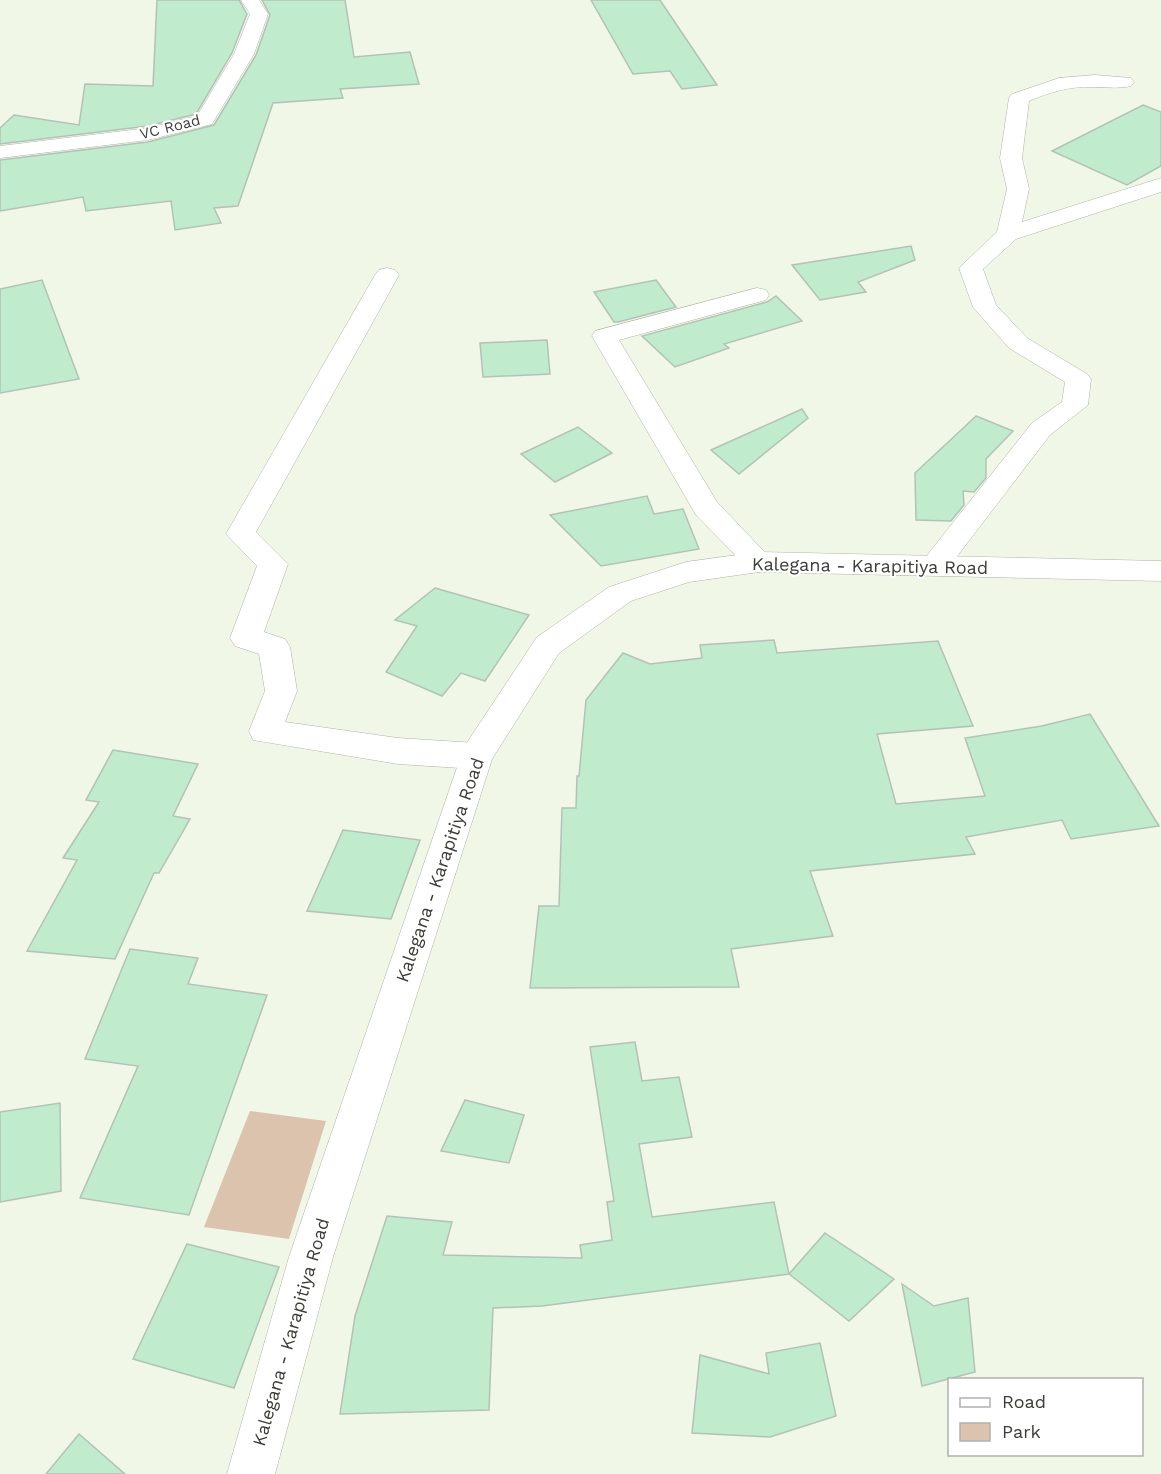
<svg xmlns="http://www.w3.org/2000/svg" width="1161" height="1474" viewBox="0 0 1161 1474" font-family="'Work Sans',sans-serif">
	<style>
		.green { fill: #dcc3ae }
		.building { fill: #c0ebcd; stroke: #b3c2b7; stroke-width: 1.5 }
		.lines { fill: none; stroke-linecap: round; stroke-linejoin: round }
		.minor-casing { stroke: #aeb4a4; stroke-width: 1 }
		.secondary-casing { stroke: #aeb4a4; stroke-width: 1 }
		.minor { fill: #fff; fill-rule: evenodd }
		.secondary { fill: #fff; fill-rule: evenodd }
		.labels { text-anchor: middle; stroke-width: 4.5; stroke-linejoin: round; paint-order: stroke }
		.far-street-label { font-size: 15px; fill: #3b3d37; stroke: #fff }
		.street-label { font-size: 18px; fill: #3b3d37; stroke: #fff }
	</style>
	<rect width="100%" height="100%" fill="#f0f7e6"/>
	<path class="green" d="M250,1111L326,1121L289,1239L204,1227Z"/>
	<g class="building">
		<path d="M157,0H239L247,14L232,53L196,114L148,126L0,144V128L14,115L79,125L85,84L153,86Z"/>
		<path d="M262,0H345L354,57L410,52L419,84L340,89L343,98L273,103L238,206L214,208L221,223L175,230L171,201L86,211L83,197L0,211V160L148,142L214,125L256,55L270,15Z"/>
		<path d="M591,0H660L717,85L682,89L670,71L633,74Z"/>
		<path d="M1143,105L1161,112V166L1127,185L1052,151Z"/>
		<path d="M911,246L915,260L858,282L866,292L820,300L792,265Z"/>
		<path d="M42,280L79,379L0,393V289Z"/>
		<path d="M656,280L676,307L618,322H614L594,292Z"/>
		<path d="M776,296L802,321L724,344L729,348L675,367L642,336L767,302Z"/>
		<path d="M547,340L550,374L483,377L480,343Z"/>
		<path d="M802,409L808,418L739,474L711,450Z"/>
		<path d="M976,416L1013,431L986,459V478L974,492L963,491L964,505L951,521L916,520L915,473Z"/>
		<path d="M578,427L612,453L555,482L521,454Z"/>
		<path d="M647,496L654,514L683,509L699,549L601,566L550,515Z"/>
		<path d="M435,588L529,615L485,681L461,673L442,696L386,672L417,626L395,620Z"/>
		<path d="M774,640L777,653L938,641L973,726L877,734L896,804L985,796L965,738L1042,726L1090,714L1159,826L1071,839L1062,820L966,837L975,854L810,871L833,936L731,949L739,987L530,988L539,906H559L562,808H576L577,776H579L586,700L623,653L650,664L702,658L700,645Z"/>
		<path d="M113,750L198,764L173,816L190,819L159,873H154L115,959L27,951L77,860L63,858L99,802L86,800Z"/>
		<path d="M343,830L420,840L391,919L307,911Z"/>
		<path d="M130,949L198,958L188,984L267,995L189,1215L80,1198L138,1066L85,1059Z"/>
		<path d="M635,1042L642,1081L679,1077L692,1137L639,1144L652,1217L774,1202L789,1274L542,1306L493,1308L489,1410L340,1414L355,1316L387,1216L452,1222L443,1255L582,1258L580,1245L612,1240L607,1202L614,1201L590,1047Z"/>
		<path d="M465,1100L524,1115L509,1163L441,1151Z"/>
		<path d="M60,1103L61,1191L0,1202V1112Z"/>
		<path d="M825,1233L894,1279L849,1321L789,1274Z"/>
		<path d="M187,1244L279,1267L234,1388L133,1359Z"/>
		<path d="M902,1284L934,1306L968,1298L975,1372L922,1386Z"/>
		<path d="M820,1343L836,1416L770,1437L692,1433L700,1355L769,1374L766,1353Z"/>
		<path d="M79,1434L125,1474H46Z"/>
	</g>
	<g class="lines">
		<g class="minor-casing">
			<g id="minor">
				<path d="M241,0H259L268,14L254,54L212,124L148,140L0,158V146L148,128L197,116L234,54L250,14Z"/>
				<path d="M1095,75L1131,78L1134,82L1131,86C1119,89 1106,87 1093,87C1070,86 1050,92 1029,101L1022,158L1029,189L1022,222L1161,178V192L1016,239L983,269L996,305L1027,338L1087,374L1091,379L1088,405L1050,435L945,572L935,575L925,572L920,565L925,558L1032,423L1062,402L1065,382L1009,348L973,307L959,268L997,232L1007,189L1000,158L1009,98L1012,94L1059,78Z"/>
				<path d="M387,268L395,270L399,275L256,532L288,564L264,632L285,639L290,647L297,691L285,722L398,738L476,743L488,747L493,756L488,765L476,769L398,764L253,740L249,731L265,691L259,654L235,646L230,638L257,566L226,534L375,275L379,270Z"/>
				<path d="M757,288L766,290L769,295L766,300L619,340L717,502L774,562L769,569L759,572L749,569L696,515L592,336L595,331Z"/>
			</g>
		</g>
		<g class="secondary-casing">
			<path id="secondary" d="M759,552L1161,561V581L759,572L689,582L631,601L559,653L492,759L333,1257L275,1474H227L289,1257L464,747L537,637L609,587L686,562Z"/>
		</g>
		<use href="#minor" class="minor"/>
		<use href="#secondary" class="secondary"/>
	</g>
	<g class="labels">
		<g class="far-street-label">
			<text transform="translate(170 127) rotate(-14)" y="5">VC Road</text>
		</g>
		<g class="street-label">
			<text transform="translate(870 566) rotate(1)" y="6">Kalegana - Karapitiya Road</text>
			<text transform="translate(440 870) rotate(-71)" y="6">Kalegana - Karapitiya Road</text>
			<text transform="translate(291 1332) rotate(-74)" y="6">Kalegana - Karapitiya Road</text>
		</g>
	</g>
	<rect x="948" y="1378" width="195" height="78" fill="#ffffff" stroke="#b1b1af" stroke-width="1.5"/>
	<rect x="960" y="1398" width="30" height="9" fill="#ffffff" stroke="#b1b1af" stroke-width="1.5"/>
	<text x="1002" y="1408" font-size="18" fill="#3b3d37">Road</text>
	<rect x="960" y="1423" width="30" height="18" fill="#dcc3ae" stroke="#b1b1af" stroke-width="1.5"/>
	<text x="1002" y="1438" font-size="18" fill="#3b3d37">Park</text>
</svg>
